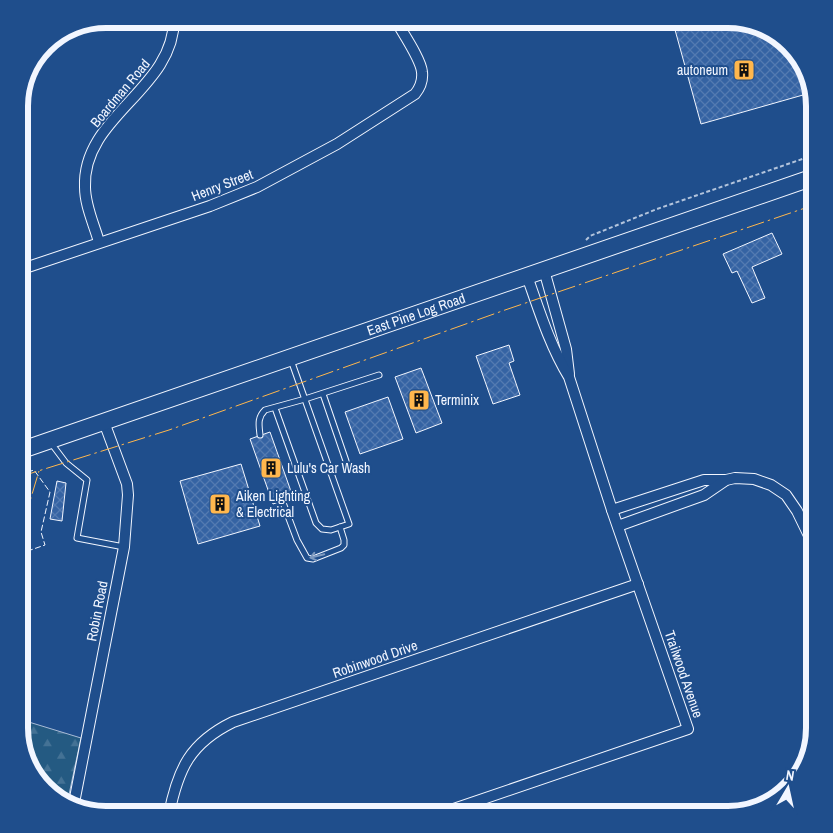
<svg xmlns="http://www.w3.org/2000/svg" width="833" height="833" viewBox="0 0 833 833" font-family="'Archivo Narrow',sans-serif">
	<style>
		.forest { fill: url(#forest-firs); stroke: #a8bbd7 }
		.building { fill: url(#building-cross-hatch); stroke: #f2f6ff }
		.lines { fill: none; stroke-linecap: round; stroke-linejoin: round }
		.lane-casing { stroke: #f2f6ff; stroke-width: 7 }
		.street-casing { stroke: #f2f6ff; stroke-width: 12 }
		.primary-casing { stroke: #f2f6ff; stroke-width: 18 }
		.path { stroke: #b3c4dc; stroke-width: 2; stroke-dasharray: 4 2.5; stroke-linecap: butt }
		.lane { stroke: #1f4e8c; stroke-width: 5 }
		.street { stroke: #1f4e8c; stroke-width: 10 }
		.primary { stroke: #1f4e8c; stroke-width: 16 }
		.fence { stroke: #f2f6ff; stroke-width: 1; stroke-dasharray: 6 2.5; stroke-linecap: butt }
		.power { stroke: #ffb74d; stroke-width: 1; stroke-dasharray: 18 4 2.5 4; stroke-linecap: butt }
		.oneway { stroke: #7e9ac0 }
		.labels { text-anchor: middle; stroke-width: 4; stroke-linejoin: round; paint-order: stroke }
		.poi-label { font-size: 14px; fill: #f2f6ff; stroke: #1f4e8c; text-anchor: start }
		.street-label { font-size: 14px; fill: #f2f6ff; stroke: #1f4e8c }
		.rim { fill: none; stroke: #f2f6ff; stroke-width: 6 }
	</style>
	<defs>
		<pattern id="forest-firs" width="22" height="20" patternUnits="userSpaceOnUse" patternTransform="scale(1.25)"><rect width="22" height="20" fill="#245a82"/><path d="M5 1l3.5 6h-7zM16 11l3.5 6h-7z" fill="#447295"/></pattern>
		<pattern id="building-cross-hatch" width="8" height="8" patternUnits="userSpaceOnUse" patternTransform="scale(1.25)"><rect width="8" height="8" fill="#3563a3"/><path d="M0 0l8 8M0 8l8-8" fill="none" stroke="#537ab1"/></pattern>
	</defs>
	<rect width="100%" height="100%" fill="#1f4e8c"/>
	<path class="forest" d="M19,719L81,738L67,804L40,785L19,728Z"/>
	<g class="building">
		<path d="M672,19H733L766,28L793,48L810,93L701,124Z"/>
		<path d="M772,233L782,254L752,267L765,298L752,303L737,271L732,273L723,254Z"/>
		<path d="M509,345L514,361L509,363L520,395L493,404L476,356Z"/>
		<path d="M421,368L442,423L416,433L395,377Z"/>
		<path d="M388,397L403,439L360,454L345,412Z"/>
		<path d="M270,432L293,497L273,504L250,439Z"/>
		<path d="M241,464L260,526L198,544L180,481Z"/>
		<path d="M57,481L66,483L62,521L50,519Z"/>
	</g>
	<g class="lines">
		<g class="lane-casing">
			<g id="lane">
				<path d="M323,394L346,461"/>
				<path d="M275,408L316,523L322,529L331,530L349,524L291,360"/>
				<path d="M260,435C259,425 257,418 265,410L305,399L379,375"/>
				<path d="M51,443L66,463L87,480L77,538L124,547"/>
				<path d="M282,500L297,540L307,558L313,559L341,548L344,545V540L340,527"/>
			</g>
		</g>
		<g class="street-casing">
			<g id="street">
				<path d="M99,242C94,224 85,206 85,187C82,116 174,90 174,19"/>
				<path d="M19,270L210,206L257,187L337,144L415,94C420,88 423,81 422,72C421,59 402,32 395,19"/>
				<path d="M544,270L566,349L569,374"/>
				<path d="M612,510L704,480H726"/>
				<path d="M618,526L704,495L726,480L735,478L754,479L771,485L786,495L797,511L814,546"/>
				<path d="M73,808L124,547L128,495L127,484L104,422"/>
				<path d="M169,814C178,769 190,743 233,722L638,584"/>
				<path d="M439,814L688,729L612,510L569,377C550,346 539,310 527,276"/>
			</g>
		</g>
		<g class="primary-casing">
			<g id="primary">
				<path id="s1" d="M19,451L814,177"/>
			</g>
		</g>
		<path class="path" d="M586,240L590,236L657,209L814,155"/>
		<use href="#lane" class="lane"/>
		<use href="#street" class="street"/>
		<use href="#primary" class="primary"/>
		<path class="fence" d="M19,554L45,545L41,532L50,492L34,470L19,475"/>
		<g class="power">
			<path d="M19,477L169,430L505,310L814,205"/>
			<path d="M24,521L39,471"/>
		</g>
	</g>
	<defs><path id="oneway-shaft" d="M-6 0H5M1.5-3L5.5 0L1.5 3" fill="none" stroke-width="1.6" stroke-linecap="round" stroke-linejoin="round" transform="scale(1.25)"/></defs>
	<use class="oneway" href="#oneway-shaft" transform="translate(317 556) rotate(166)"/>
	<defs>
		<g id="building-square" transform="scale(1.125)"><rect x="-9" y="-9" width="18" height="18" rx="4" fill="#ffb74d" stroke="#1f4e8c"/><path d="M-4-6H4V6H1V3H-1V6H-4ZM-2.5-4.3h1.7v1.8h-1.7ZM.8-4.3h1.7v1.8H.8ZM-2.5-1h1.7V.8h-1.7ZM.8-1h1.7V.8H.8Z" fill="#111"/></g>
	</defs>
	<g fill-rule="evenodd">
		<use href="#building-square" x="744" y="70"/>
		<use href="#building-square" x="419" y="400"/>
		<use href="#building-square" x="271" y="468"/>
		<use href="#building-square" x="220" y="504"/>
	</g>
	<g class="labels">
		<g class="poi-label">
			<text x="728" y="75" text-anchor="end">autoneum</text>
			<text x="435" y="405">Terminix</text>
			<text x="287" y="473">Lulu's Car Wash</text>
			<text x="236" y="501">Aiken Lighting<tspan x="236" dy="16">&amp; Electrical</tspan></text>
		</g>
		<g class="street-label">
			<text transform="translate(120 93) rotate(-50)" y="5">Boardman Road</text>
			<text transform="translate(222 185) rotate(-21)" y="5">Henry Street</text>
			<text dy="5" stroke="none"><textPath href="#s1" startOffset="420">East Pine Log Road</textPath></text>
			<text transform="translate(97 611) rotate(-79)" y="5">Robin Road</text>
			<text transform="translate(375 659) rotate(-19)" y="5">Robinwood Drive</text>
			<text transform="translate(684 674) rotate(71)" y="5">Trailwood Avenue</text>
		</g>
	</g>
	<path d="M0 0H833V833H0ZM106 28H728A78 78 0 0 1 806 106V728A78 78 0 0 1 728 806H106A78 78 0 0 1 28 728V106A78 78 0 0 1 106 28Z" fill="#1f4e8c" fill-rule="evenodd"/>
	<path class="rim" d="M106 28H728A78 78 0 0 1 806 106V728A78 78 0 0 1 728 806H106A78 78 0 0 1 28 728V106A78 78 0 0 1 106 28Z"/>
	<g transform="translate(788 788) rotate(9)" stroke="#1f4e8c" stroke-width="4" paint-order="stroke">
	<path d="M0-4L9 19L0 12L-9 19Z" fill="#f2f6ff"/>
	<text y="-8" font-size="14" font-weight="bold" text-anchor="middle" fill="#f2f6ff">N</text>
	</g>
</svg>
